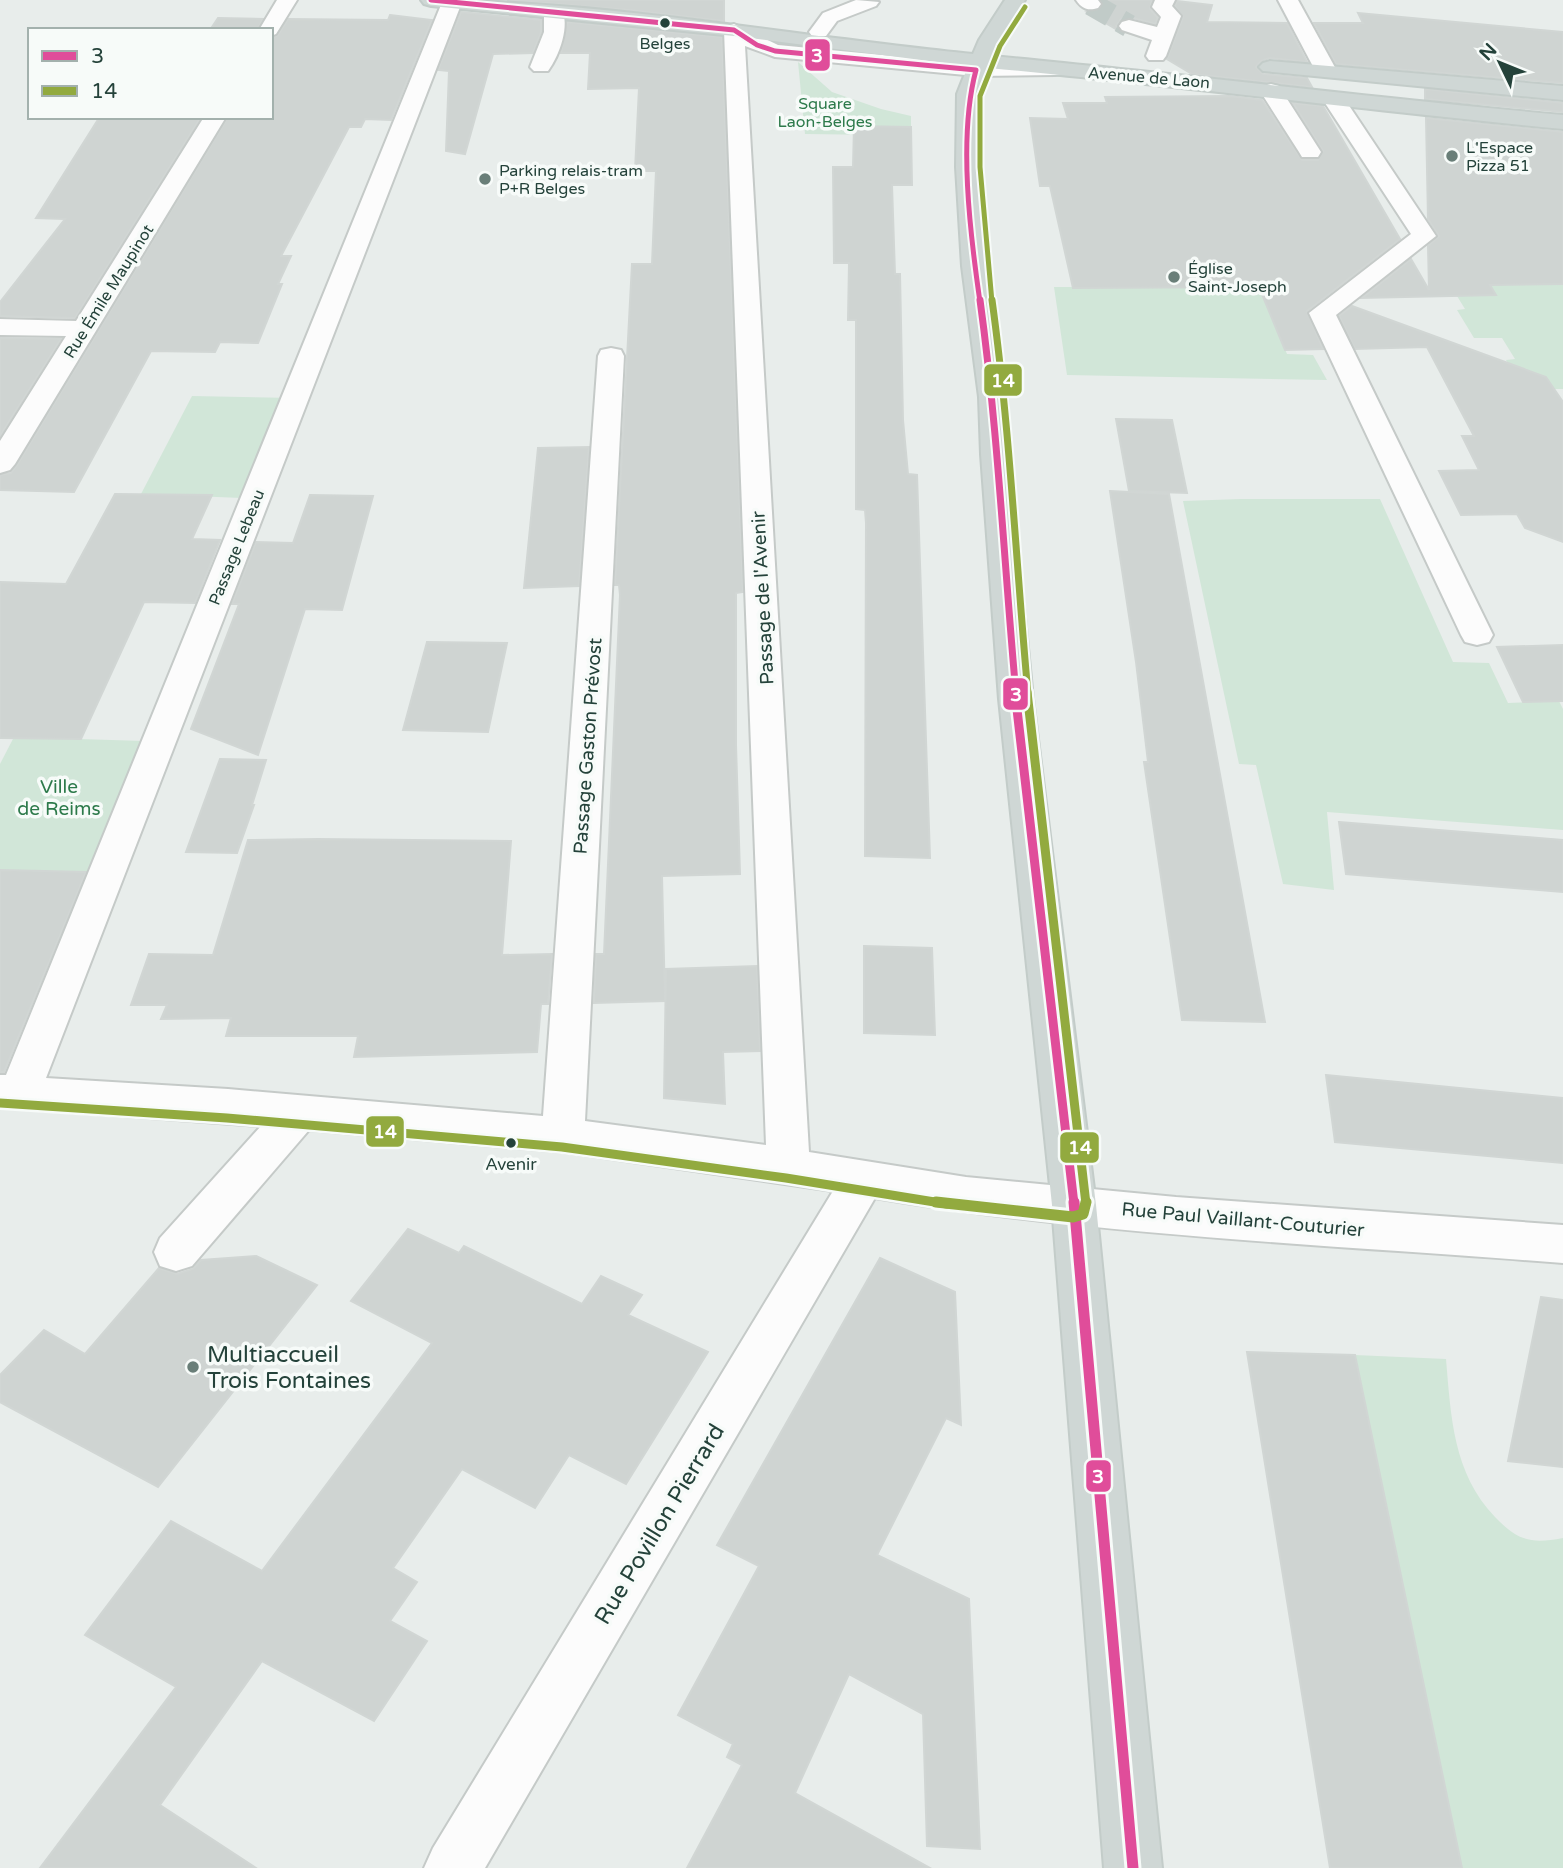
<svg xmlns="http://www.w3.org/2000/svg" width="1563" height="1868" viewBox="0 0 1563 1868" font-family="'Varela Round',sans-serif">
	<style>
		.green { fill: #d1e6d8 }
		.building { fill: #cfd4d2; stroke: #d1d6d4; stroke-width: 2 }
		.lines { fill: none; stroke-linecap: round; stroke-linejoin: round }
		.minor-tunnel { stroke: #c1cbc8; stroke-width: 23; stroke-dasharray: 23 11; stroke-linecap: butt }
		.minor-casing { stroke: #c5cac8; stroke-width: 4 }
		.major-casing { stroke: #c3ccc9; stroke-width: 4 }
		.minor { fill: #fcfcfc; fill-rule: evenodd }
		.major { fill: #cfd7d5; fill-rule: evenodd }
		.bus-1-far3-casing { stroke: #f7fbf9; stroke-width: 9 }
		.bus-1-far2-casing { stroke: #f7fbf9; stroke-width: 11 }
		.bus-1-far1-casing { stroke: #f7fbf9; stroke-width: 14 }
		.bus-1-casing { stroke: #f7fbf9; stroke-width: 17 }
		.bus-2-far3-casing { stroke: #f7fbf9; stroke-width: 9 }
		.bus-2-far2-casing { stroke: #f7fbf9; stroke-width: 11 }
		.bus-2-far1-casing { stroke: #f7fbf9; stroke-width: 14 }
		.bus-2-casing { stroke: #f7fbf9; stroke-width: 17 }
		.bus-1-far3 { stroke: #e04d9a; stroke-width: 5 }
		.bus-1-far2 { stroke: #e04d9a; stroke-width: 7 }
		.bus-1-far1 { stroke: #e04d9a; stroke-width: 9 }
		.bus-1 { stroke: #e04d9a; stroke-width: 11 }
		.bus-2-far3 { stroke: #92aa3f; stroke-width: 5 }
		.bus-2-far2 { stroke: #92aa3f; stroke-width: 7 }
		.bus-2-far1 { stroke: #92aa3f; stroke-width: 9 }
		.bus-2 { stroke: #92aa3f; stroke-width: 11 }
		.bus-dot { fill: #24423a; stroke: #f7fbf9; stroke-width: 2.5 }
		.poi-dot { fill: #697e78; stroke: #f7fbf9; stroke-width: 2.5 }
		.labels { text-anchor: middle; stroke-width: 7; stroke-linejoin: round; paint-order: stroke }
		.far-bus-label { font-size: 16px; fill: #24423a; stroke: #f7fbf9 }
		.far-street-label { font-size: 16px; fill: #24423a; stroke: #f7fbf9 }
		.far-park-label { font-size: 16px; fill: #2d7a4b; stroke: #f7fbf9 }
		.far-poi-label { font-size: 16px; fill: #24423a; stroke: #f7fbf9; text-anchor: start }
		.bus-label { font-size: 17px; fill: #24423a; stroke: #f7fbf9 }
		.street-label { font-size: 19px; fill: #24423a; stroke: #f7fbf9 }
		.park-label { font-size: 19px; fill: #2d7a4b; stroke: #f7fbf9 }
		.near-poi-label { font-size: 23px; fill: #24423a; stroke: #f7fbf9; text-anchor: start }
		.near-street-label { font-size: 23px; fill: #24423a; stroke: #f7fbf9 }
		.line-badge { stroke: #f7fbf9; stroke-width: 2.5 }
		.badge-label { font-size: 19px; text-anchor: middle; font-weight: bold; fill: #fff }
	</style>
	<rect width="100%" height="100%" fill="#e8edeb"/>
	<g class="green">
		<path d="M798,62L832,92L881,109L911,116V127L883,126L882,135L805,134Z"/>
		<path d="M1488,281H1542L1545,285L1563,284V389H1554L1512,370L1506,360L1515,359L1502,338H1474L1457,310L1465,309L1457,296L1495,295Z"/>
		<path d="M1054,287H1282L1272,318L1287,354L1313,355L1327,380L1067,375Z"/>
		<path d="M192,396L295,398L242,498L141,494Z"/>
		<path d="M1241,499H1380L1453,662L1489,663L1508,703L1559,701L1563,709V830L1327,812L1334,890L1283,884L1256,765L1239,764L1183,501Z"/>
		<path d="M14,737L144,741L91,872L0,870V764Z"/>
		<path d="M1355,1355L1446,1359C1451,1417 1453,1473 1495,1517C1518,1541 1531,1544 1563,1538V1868H1462Z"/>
	</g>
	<g class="building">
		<path d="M507,0H724V21L629,10Z"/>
		<path d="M1101,0H1152L1150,9L1158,18L1155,24L1130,17L1121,19L1116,26L1119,31L1087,12L1100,10L1104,4Z"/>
		<path d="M1177,1L1212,5L1207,22L1287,23L1307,62L1269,58L1261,61L1256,67L1263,74L1307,78L1312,87L1192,74L1167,59L1183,17L1175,6Z"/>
		<path d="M461,12L541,20V32L533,53L493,54L465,154L446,151L449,71L438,70Z"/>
		<path d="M1358,13L1563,32V83L1336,64L1314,23H1363Z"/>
		<path d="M390,15L432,20L391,120L365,119L361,127H349L281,256H291L278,284H282L258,343L220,342L215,352L151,351L74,492L0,490V475L11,473L17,465L228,117H271V38L278,35L288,19L388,20Z"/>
		<path d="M218,18L263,19L257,30H210Z"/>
		<path d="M567,22L722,37L743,592L736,593V745L740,874L662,876L665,1001L594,1003L596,954H604L620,595L619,585H615L632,264H652L656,171H635L639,88L588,89L590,53H561Z"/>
		<path d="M1425,89L1563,103V112L1425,99Z"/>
		<path d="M1229,96L1262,100L1302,160H1318L1323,151L1293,103L1323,106L1400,239L1307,311L1323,349L1285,350L1259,287L1073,288L1050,186H1040L1030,118L1068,119L1063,103H1107L1105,97Z"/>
		<path d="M130,117H201L75,318L0,316V302L65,219L36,218L99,118Z"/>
		<path d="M1426,118L1563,132V284L1490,285L1496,295L1362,298L1411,259L1429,290L1428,246L1439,236L1428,219Z"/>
		<path d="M854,126L911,127L912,185H892L895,274H900L903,420L908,474L917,475L930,858L865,856L866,523L865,510L856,509V320H848L849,263H834L833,167H853Z"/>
		<path d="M1352,306L1546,377L1563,402V542L1525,528L1517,514L1461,515L1439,471L1479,470L1462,436H1474L1427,347L1355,349L1339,316Z"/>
		<path d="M0,338L61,339L0,436Z"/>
		<path d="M1116,419L1172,420L1187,493L1129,491Z"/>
		<path d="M589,447L579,586L524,588L538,448Z"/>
		<path d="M1110,491L1169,494L1265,1022L1182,1020L1144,762H1148L1136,662Z"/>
		<path d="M115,494L212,495L192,539L220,540L195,603L144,602L81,739L0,738V582L66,584Z"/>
		<path d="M310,495L373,496L342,610L305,609L258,755L191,729L239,604H232L256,542L293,543Z"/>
		<path d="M427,642L507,643L488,732L403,730Z"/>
		<path d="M1563,645V701L1523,702L1497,647Z"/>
		<path d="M220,759L266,760L252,805H254L237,853L186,852Z"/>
		<path d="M1339,822L1563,840V892L1346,874Z"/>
		<path d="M318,839L511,841L502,955L552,954L548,1004H541L537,1052L354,1057L358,1036H226L231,1018L161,1019L167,1005H131L149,954L213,955L248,840Z"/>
		<path d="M0,870L86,872L4,1072H0Z"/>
		<path d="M864,946L932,948L935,1035L864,1033Z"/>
		<path d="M757,966L760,1051L723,1052L725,1104L664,1098L666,969Z"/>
		<path d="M1326,1075L1563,1098V1163L1335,1142Z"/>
		<path d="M408,1229L459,1253L464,1246L582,1304L601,1276L642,1295L628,1315L708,1352L626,1484L569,1455L535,1508L462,1469L393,1568L417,1582L390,1621L427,1641L374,1721L262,1661L160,1805L256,1868H40L176,1687L85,1635L171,1521L262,1571L432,1343L351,1301Z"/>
		<path d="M256,1256L317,1285L158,1487L0,1402V1375L44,1330L85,1354L159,1268L177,1274L193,1269L201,1260Z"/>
		<path d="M880,1258L955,1292L961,1425L946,1418L877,1555L969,1599L980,1849L927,1846L923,1714L849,1674L795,1793L930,1868H687L742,1765L727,1757L733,1744L678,1715L759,1566L717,1545Z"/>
		<path d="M1541,1297L1563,1300V1467L1508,1461Z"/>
		<path d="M1247,1352L1355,1355L1462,1868H1330Z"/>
	</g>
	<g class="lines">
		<path class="minor-tunnel" d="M1091,4L1129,26"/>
		<g class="minor-casing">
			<g id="minor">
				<path d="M277,0H297L276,34L271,36V30H259Z"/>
				<path d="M443,0L462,2L46,1078L228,1089L543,1116L598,356L601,350L611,348L621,350L624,356L585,1121L766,1145L724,30L727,26L734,24L778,45L976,64L1055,63L1063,64L1066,69L1063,74L1055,75L976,76L775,57L745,46L809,1152L966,1177L1176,1197L1563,1225V1263C1334,1245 1102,1236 875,1198L485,1868H424L433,1848L833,1191L563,1152L309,1130L192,1266L176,1271L160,1266L154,1252L160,1238L261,1126L0,1107V1075H6Z"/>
				<path d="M856,0L879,2L876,6L837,21L826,36H812L809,32L823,13Z"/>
				<path d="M1076,0H1098L1101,4L1098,8C1088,11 1082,9 1076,0Z"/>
				<path d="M1155,0H1175L1172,6L1181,16L1166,56L1163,60H1149L1146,56L1152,40L1122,30L1119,26L1122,22L1129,20L1157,27L1161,17L1152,7Z"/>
				<path d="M1278,0H1298L1337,71L1334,76H1318Z"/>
				<path d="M554,6L561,8C571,25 559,56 548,71H534L530,67L544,32V12L547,8Z"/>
				<path d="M1271,84L1279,86L1282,91L1321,152L1318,157H1302L1299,152L1260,91L1263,86Z"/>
				<path d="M1334,93L1342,95L1436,236L1336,315L1493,635L1489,642L1477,645L1465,642L1461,635L1309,313L1411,234L1323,100L1326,95Z"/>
				<path d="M204,117H226L15,464L10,470L0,473V441L66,336L0,335V319L76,321Z"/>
			</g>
		</g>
		<g class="major-casing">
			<g id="major">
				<path d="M421,0C606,0 789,36 973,54L979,40L1005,0H1025L999,40L993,56C1184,74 1373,98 1563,115V129C1371,111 1180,86 989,68L979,94L980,167L988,266L1007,397L1009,454L1033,699L1096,1205L1162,1868H1104L1052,1205L999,699L981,454L979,397L962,266L956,167L957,94L968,66L734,36L431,6L424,4Z"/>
				<path d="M1270,61L1563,86V100L1263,71L1259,67L1263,63Z"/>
			</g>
		</g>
		<use href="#minor" class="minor"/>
		<use href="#major" class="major"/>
		<g class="bus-1-far3-casing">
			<path id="bus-1-far3" d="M431,0L734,30L757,45L775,51L976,70C958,137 970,233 980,302"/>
		</g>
		<g class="bus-1-far2-casing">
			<path id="bus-1-far2" d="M980,300C998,431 1004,562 1016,694"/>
		</g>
		<g class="bus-1-far1-casing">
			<path id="bus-1-far1" d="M1015,692L1074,1204"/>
		</g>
		<g class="bus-1-casing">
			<path id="bus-1" d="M1074,1202L1133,1868"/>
		</g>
		<g class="bus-2-far3-casing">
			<path id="bus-2-far3" d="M992,302L980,167V96L1000,46L1025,7"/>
		</g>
		<g class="bus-2-far2-casing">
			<path id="bus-2-far2" d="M992,300C1010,430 1016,563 1028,694"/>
		</g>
		<g class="bus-2-far1-casing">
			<g id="bus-2-far1">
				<path d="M1027,692L1086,1204"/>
				<path d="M0,1103L227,1118L562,1147L786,1178L947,1204"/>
			</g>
		</g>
		<g class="bus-2-casing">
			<path id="bus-2" d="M936,1202L1073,1217L1083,1214L1086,1202"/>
		</g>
		<use href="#bus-1-far3" class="bus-1-far3"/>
		<use href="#bus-1-far2" class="bus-1-far2"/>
		<use href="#bus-1-far1" class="bus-1-far1"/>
		<use href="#bus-1" class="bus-1"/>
		<use href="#bus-2-far3" class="bus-2-far3"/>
		<use href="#bus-2-far2" class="bus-2-far2"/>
		<use href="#bus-2-far1" class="bus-2-far1"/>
		<use href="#bus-2" class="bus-2"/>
	</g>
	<g class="bus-dot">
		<circle cx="665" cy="23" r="6"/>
		<circle cx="511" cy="1143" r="6"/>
	</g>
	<g class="poi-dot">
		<circle cx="1452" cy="156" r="7"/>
		<circle cx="485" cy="179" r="7"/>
		<circle cx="1174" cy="277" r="7"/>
		<circle cx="193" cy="1367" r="7"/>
	</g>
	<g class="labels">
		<g class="far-bus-label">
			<text x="665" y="49">Belges</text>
		</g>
		<g class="far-street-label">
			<text transform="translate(1149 77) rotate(5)" y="6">Avenue de Laon</text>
			<text transform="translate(108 291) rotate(-58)" y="6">Rue Émile Maupinot</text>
			<text transform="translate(236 547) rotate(-68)" y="6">Passage Lebeau</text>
		</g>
		<g class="far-park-label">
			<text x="825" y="109">Square<tspan x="825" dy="18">Laon-Belges</tspan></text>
		</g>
		<g class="far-poi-label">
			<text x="1466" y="153">L'Espace<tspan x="1466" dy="18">Pizza 51</tspan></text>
			<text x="499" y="176">Parking relais-tram<tspan x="499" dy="18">P+R Belges</tspan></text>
			<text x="1188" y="274">Église<tspan x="1188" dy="18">Saint-Joseph</tspan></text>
		</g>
		<g class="bus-label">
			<text x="511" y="1170">Avenir</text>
		</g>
		<g class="street-label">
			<text transform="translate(762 598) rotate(-93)" y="7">Passage de l'Avenir</text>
			<text transform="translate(587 746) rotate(-86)" y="7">Passage Gaston Prévost</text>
			<text transform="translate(1243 1219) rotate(5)" y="7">Rue Paul Vaillant-Couturier</text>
		</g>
		<g class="park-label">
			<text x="59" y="793">Ville<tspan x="59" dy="22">de Reims</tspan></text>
		</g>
		<g class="near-poi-label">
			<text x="207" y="1362">Multiaccueil<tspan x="207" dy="26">Trois Fontaines</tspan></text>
		</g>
		<g class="near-street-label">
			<text transform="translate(659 1524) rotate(-59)" y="8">Rue Povillon Pierrard</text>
		</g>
	</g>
	<g class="line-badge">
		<rect x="804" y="38" width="27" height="34" rx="7" fill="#e04d9a"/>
		<rect x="983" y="363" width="40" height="34" rx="7" fill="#92aa3f"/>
		<rect x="1002" y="677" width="27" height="34" rx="7" fill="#e04d9a"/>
		<rect x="365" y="1115" width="40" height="33" rx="7" fill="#92aa3f"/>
		<rect x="1059" y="1131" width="41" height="33" rx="7" fill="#92aa3f"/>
		<rect x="1085" y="1459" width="27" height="34" rx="7" fill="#e04d9a"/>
	</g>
	<g class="badge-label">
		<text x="817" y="62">3</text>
		<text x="1003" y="387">14</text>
		<text x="1016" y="701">3</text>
		<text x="385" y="1138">14</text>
		<text x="1080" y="1154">14</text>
		<text x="1098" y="1483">3</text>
	</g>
	<rect x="28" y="28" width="245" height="91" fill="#f7fbf9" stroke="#a3b1ad" stroke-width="2"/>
	<rect x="42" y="51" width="35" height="10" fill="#e04d9a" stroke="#a3b1ad" stroke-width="2"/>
	<text x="91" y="63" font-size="21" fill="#24423a">3</text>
	<rect x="42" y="86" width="35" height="10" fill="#92aa3f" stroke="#a3b1ad" stroke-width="2"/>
	<text x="91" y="98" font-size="21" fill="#24423a">14</text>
	<g transform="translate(1500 63) rotate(313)" stroke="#f7fbf9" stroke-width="5" paint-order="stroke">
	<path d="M0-5L12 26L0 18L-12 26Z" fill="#24423a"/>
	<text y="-10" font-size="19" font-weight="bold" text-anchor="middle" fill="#24423a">N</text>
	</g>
</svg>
